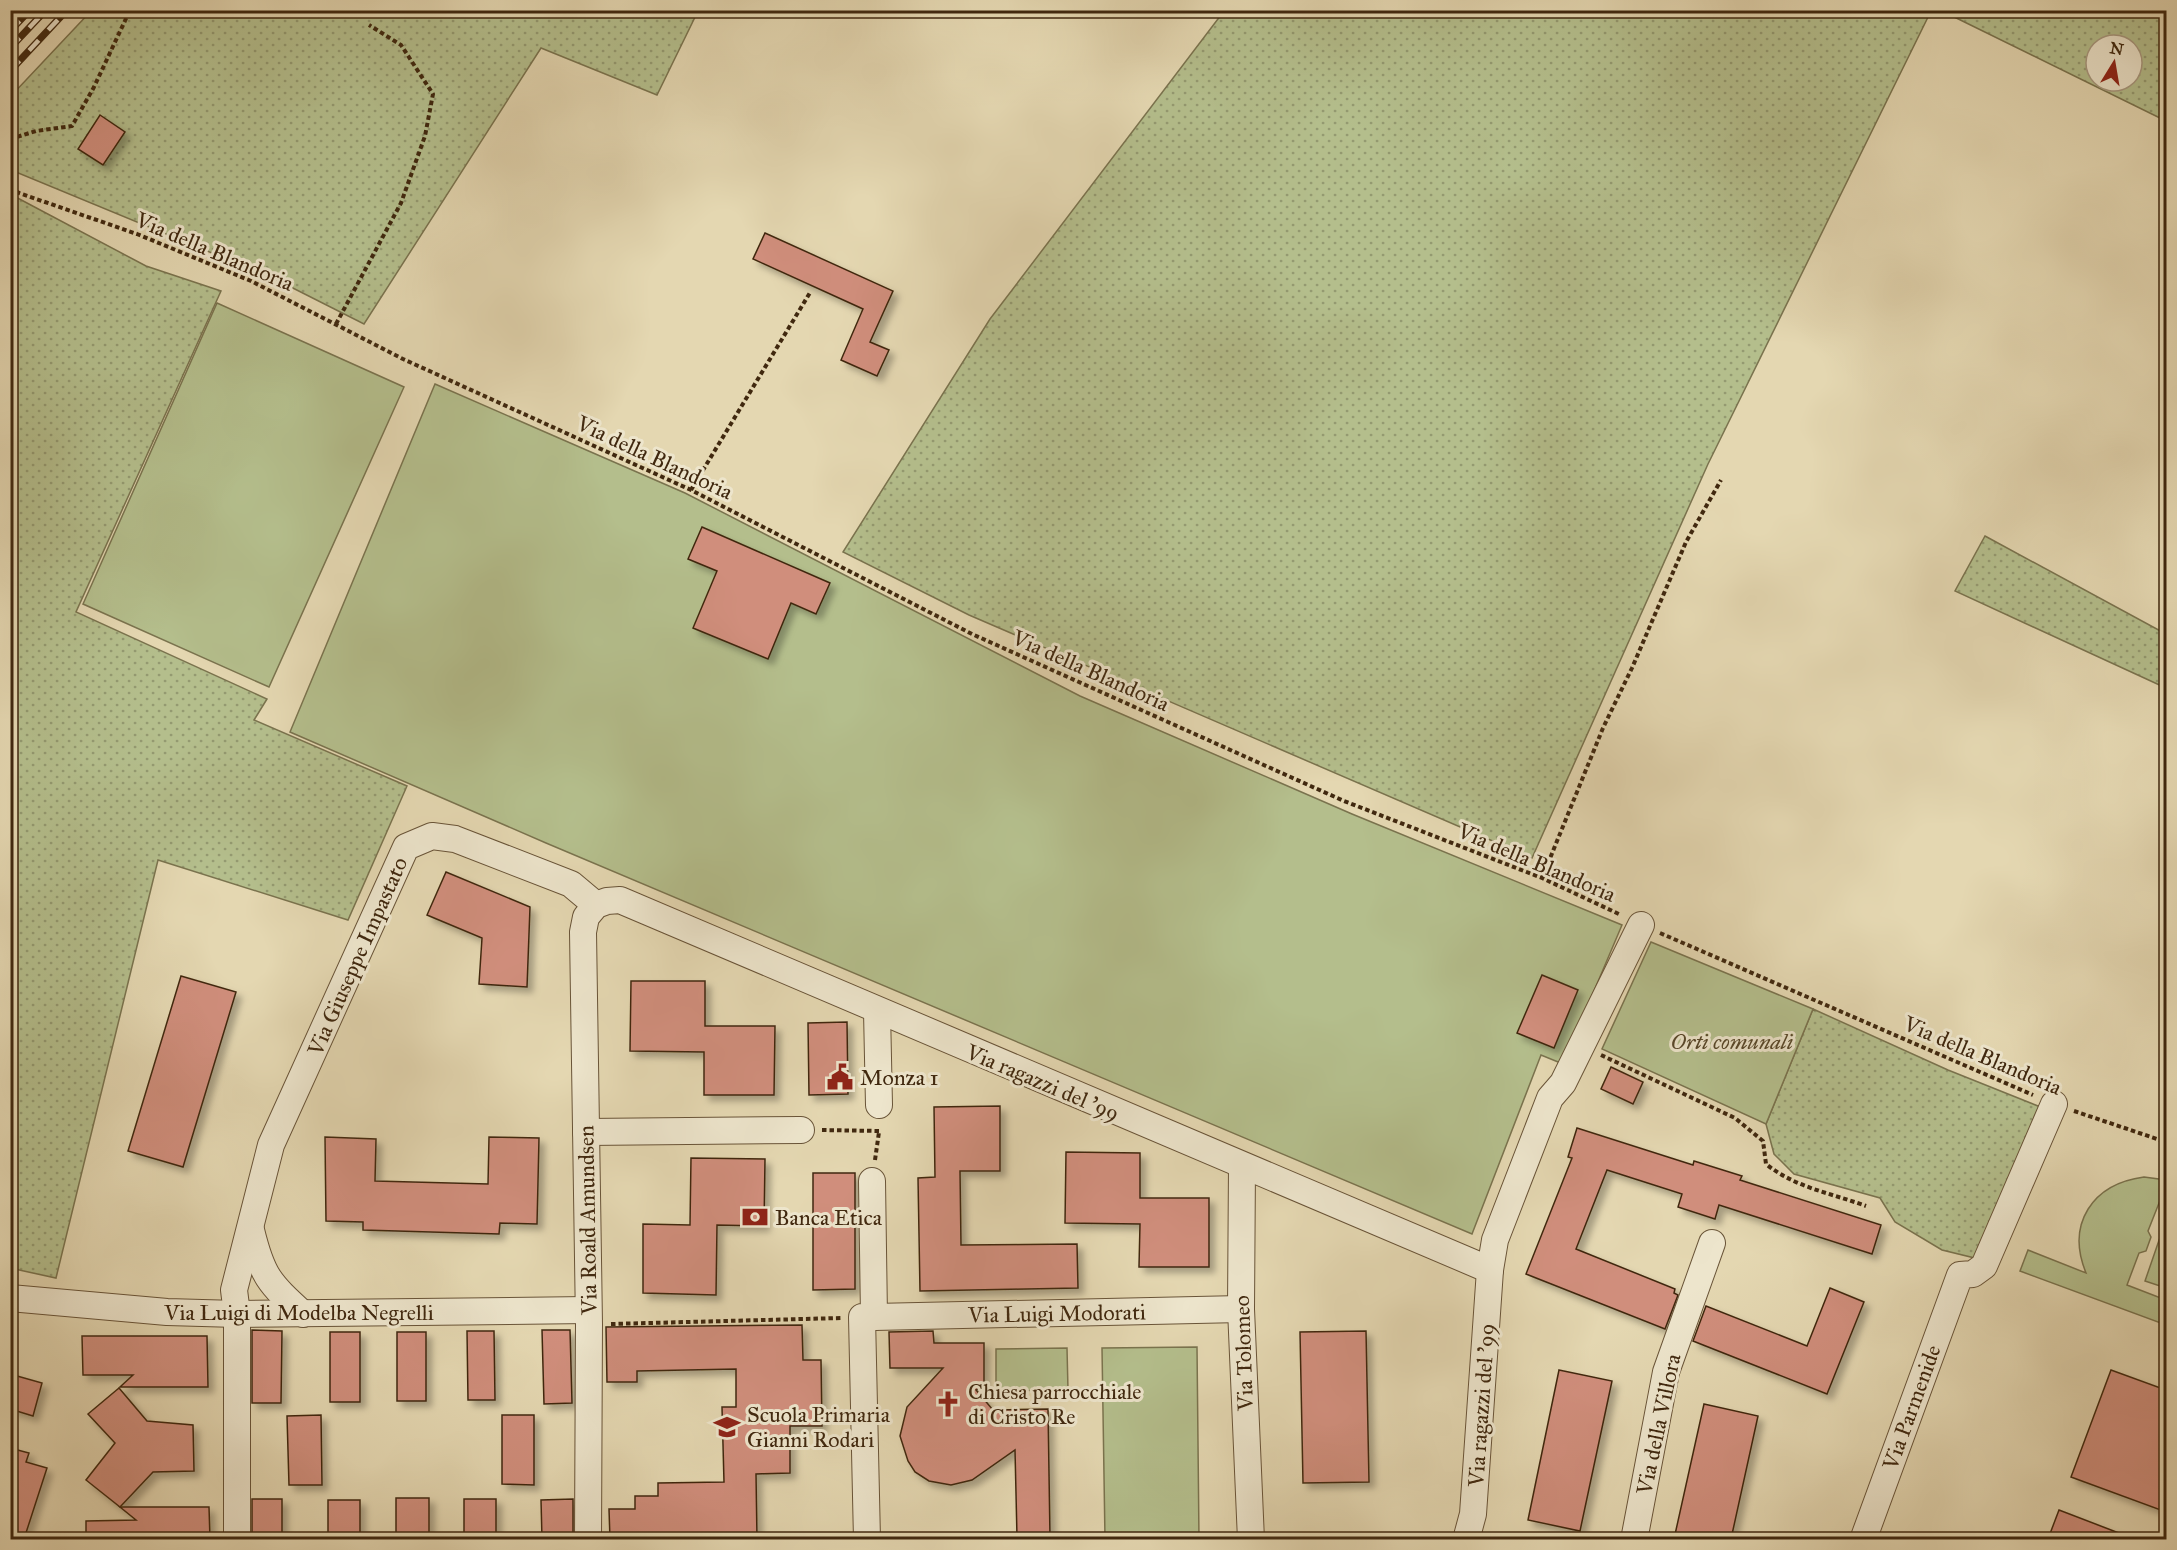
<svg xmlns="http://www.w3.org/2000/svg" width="2177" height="1550" viewBox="0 0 2177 1550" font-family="'IM FELL Great Primer',serif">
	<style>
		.grass { fill: url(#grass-dots); stroke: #7a734e; stroke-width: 1.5; fill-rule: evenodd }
		.green { fill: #b4be8c; stroke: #7a734e; stroke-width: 1.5 }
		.building { fill: #d08e7b; stroke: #40280f; stroke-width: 1.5; filter: url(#shadow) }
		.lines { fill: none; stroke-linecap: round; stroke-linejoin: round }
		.minor-casing { stroke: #695438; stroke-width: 28 }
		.path { stroke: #40280f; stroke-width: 4; stroke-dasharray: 4.5 3; stroke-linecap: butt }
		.minor { stroke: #ede5cc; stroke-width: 26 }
		.rail-casing { stroke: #40280f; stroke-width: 7 }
		.rail { stroke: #ede5cc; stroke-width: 4.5; stroke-dasharray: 14; stroke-linecap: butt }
		.labels { text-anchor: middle; stroke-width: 6; stroke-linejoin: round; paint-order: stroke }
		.street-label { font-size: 22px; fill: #40280f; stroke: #ede5cc }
		.park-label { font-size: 22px; font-style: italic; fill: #574628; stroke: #ede5cc }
		.poi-label { font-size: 22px; fill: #40280f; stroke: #ede5cc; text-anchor: start }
	</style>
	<defs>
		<pattern id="grass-dots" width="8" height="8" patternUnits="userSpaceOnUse" patternTransform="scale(1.5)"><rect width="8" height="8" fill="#b4be8c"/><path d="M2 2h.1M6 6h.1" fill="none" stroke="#949a71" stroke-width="1.8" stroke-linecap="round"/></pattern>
		<filter id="shadow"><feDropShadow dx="5.5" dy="5.5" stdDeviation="3" flood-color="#0004"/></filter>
	</defs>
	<rect width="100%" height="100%" fill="#e4d7b1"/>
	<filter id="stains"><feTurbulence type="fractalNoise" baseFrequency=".00333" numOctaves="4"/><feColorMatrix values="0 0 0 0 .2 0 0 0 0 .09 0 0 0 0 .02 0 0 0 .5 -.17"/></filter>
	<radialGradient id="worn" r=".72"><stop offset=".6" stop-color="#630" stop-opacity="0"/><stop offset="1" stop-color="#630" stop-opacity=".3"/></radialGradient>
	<g class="grass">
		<path d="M91,11H698L657,95L541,48L364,324L275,279L11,170L10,97Z"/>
		<path d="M1224,11H1931L1708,464L1532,858L969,615L843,552L990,319Z"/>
		<path d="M1942,11H2166V121ZM2096,45H2132V81H2096Z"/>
		<path d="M10,194L146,266L221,291L76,612L267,699L254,720L407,786L348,920L158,860L56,1278L10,1268Z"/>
		<path d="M1985,536L2166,634V688L1955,591Z"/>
		<path d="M1813,1009L1948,1070L2043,1108L1979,1259L1942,1250L1895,1222L1880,1198L1794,1174L1774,1154L1766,1124Z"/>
	</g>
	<g class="green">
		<path d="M217,303L404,387L269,687L83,604Z"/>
		<path d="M435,384L685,493L1080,696L1352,814L1622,925L1563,1064L1541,1055L1472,1234L546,843L290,732Z"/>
		<path d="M1651,942L1813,1009L1766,1124L1602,1049Z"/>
		<path d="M2144,1177L2166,1180V1199L2161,1198L2148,1231L2151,1237L2146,1251L2139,1253L2127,1285L2166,1300V1325L2020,1271L2028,1250L2086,1273C2066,1224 2092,1184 2144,1177Z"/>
		<path d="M2166,1220V1288L2145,1281Z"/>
		<path d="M1197,1347L1199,1539H1105L1102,1348Z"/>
		<path d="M1067,1348L1068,1390L996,1391V1349Z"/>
	</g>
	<g class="building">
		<path d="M100,115L125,132L103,165L78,149Z"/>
		<path d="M765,233L893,291L870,342L889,350L877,376L841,360L863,309L753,259Z"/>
		<path d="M702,527L830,583L816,614L791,603L768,659L693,628L717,571L688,559Z"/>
		<path d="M446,872L530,907L527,987L479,984L482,938L427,915Z"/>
		<path d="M1542,975L1578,990L1554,1048L1517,1033Z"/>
		<path d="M181,976L236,992L183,1167L128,1151Z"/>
		<path d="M631,981H705V1026H775L774,1095H704V1052L630,1051Z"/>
		<path d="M847,1022L848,1094L809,1095L808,1023Z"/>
		<path d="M1611,1067L1643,1082L1633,1104L1601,1089Z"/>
		<path d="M1000,1106V1171H960L961,1245L1077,1244L1078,1288L920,1291L918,1178L935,1177L934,1107Z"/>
		<path d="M1577,1128L1693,1165L1694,1161L1742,1176L1740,1180L1881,1225L1872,1254L1719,1205L1715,1219L1678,1207L1682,1194L1607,1170L1576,1249L1675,1289L1674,1293L1678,1295L1665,1329L1526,1274L1572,1158L1568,1157Z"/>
		<path d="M325,1137L376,1139L375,1181L488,1184L489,1137L539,1138L537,1224L500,1223L499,1234L363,1230V1222L326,1221Z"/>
		<path d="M1066,1152L1140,1153V1198H1209V1267H1139L1140,1224L1065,1223Z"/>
		<path d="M691,1158L765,1159L764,1226L717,1225L716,1295L643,1293V1224L690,1225Z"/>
		<path d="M813,1173H855V1289L813,1290Z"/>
		<path d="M1830,1288L1864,1302L1827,1394L1693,1341L1706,1306L1807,1346Z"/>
		<path d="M802,1325L803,1360H821L822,1426H790V1473L756,1474L757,1539H610L609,1509H635V1496H658V1483L724,1482L722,1407H736V1369L637,1371V1382H607L606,1327Z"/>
		<path d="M252,1330L282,1331L281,1403H252Z"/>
		<path d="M542,1330H570L572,1403L544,1404Z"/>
		<path d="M467,1331H494L495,1400H468Z"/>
		<path d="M933,1331L934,1343H984V1385L976,1390L993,1410L1048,1409L1050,1537H1017L1015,1450L972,1480L951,1485L929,1481L915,1472L908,1461L900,1436L907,1407L943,1368H890L889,1332Z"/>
		<path d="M1366,1331L1369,1482L1303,1483L1300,1332Z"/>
		<rect x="330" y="1332" width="30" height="70"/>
		<rect x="397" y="1332" width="29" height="69"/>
		<path d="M82,1336H207L208,1387H120L133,1375H83Z"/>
		<path d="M1559,1370L1612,1381L1580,1531L1528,1520Z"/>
		<path d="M2111,1370L2166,1390V1512L2071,1477Z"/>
		<path d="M10,1374L42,1383L33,1416L10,1409Z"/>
		<path d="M119,1388L147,1421L193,1425L194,1471L153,1472L120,1507L86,1480L115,1443L88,1414Z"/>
		<path d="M1704,1404L1758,1416L1731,1539H1674Z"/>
		<path d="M321,1415L322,1485H289L287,1416Z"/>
		<path d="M502,1415H534V1485L502,1484Z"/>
		<path d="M10,1448L29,1453L26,1462L47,1468L24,1539H10Z"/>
		<rect x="396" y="1498" width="33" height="41"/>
		<rect x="252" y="1499" width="30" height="40"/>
		<rect x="464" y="1499" width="32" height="40"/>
		<path d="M573,1499V1539H542L541,1500Z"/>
		<rect x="328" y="1500" width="32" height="39"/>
		<path d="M120,1507H209L210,1539H86V1521L136,1520Z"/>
		<path d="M2059,1510L2132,1538V1539H2048Z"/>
	</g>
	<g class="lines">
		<g class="minor-casing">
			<g id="minor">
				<path d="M877,1011L879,1105"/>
				<path d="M586,1132L801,1130"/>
				<path d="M1242,1166L1241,1309L1251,1540"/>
				<path d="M251,1230C262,1276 269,1283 303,1314"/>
				<path d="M10,1298L167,1312L237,1314L588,1310"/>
				<path d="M874,1317L1241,1309"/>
				<path d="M237,1540V1314L234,1290L271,1145L406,847L432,836L455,839L571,884L596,905"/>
				<path d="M588,1540L589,1324L583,932L586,917L596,905L607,901L620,900L1490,1270"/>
				<path d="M867,1540L862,1317H874L872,1181"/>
				<path d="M1466,1540L1473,1514L1490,1270L1495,1240L1550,1098L1563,1083L1641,925"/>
				<path d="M1634,1540L1666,1372L1712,1243"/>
				<path d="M1863,1540L1960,1275L1973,1274L1984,1266L2054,1104"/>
			</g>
		</g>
		<g class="path">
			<path d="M10,139L36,131L72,126L94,87L130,10"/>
			<path d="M10,187L19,193L137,234L251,281L403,359L691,490L972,634L1344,801L1542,878L1621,915"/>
			<path d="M336,324L401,203L425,136L433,94L401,45L369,25"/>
			<path d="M691,490L811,291"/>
			<path d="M1542,878L1603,728L1632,668L1686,542L1721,480"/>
			<path d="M1660,933L2033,1095"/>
			<path d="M1601,1055L1735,1118L1763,1141L1766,1164C1796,1188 1831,1193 1866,1206"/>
			<path d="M2074,1111L2166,1142"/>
			<path d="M822,1130L879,1131"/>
			<path d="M875,1160L879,1132"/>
			<path d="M611,1324L841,1318"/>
		</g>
		<use href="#minor" class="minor"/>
		<g class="rail-casing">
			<g id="rail">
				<path d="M10,31L30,10"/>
				<path d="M10,48L46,10"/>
				<path d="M10,71L67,10"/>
			</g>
		</g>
		<use href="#rail" class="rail"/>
	</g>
	<defs>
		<g id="civic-bare" transform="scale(2.07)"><path d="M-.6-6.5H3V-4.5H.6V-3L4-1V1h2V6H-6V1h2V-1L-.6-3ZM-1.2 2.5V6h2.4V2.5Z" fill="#8f2418" stroke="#ede5cc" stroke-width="2.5" paint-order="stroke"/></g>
		<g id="bank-bare" transform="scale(2.07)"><path d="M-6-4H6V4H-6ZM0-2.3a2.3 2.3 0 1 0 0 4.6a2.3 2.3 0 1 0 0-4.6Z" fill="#8f2418" stroke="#ede5cc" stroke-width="2.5" paint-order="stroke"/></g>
		<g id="church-bare" transform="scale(2.07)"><path d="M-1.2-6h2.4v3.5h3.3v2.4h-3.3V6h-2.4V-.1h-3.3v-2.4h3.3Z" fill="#8f2418" stroke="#ede5cc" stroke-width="2.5" paint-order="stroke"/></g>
		<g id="school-bare" transform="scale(2.07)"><path d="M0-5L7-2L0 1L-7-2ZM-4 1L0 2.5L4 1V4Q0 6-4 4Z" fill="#8f2418" stroke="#ede5cc" stroke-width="2.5" paint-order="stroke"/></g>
	</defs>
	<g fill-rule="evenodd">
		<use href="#civic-bare" x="840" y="1077"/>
		<use href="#bank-bare" x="755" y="1217"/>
		<use href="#church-bare" x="948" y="1404"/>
		<use href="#school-bare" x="727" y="1427"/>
	</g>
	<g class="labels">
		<g class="street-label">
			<text transform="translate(215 251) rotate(23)" y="8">Via della Blandoria</text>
			<text transform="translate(655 457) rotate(25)" y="8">Via della Blandoria</text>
			<text transform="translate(1091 670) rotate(24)" y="8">Via della Blandoria</text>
			<text transform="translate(1537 862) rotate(23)" y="8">Via della Blandoria</text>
			<text transform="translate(357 956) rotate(-66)" y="8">Via Giuseppe Impastato</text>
			<text transform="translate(1983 1055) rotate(23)" y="8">Via della Blandoria</text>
			<text transform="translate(1043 1082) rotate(23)" y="8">Via ragazzi del '99</text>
			<text transform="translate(587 1220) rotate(-91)" y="8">Via Roald Amundsen</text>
			<text x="299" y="1320">Via Luigi di Modelba Negrelli</text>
			<text transform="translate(1057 1313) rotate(-1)" y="8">Via Luigi Modorati</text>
			<text transform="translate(1243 1353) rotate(-92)" y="8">Via Tolomeo</text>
			<text transform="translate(1481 1405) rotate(-86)" y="8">Via ragazzi del '99</text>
			<text transform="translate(1911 1407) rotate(-70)" y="8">Via Parmenide</text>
			<text transform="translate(1658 1424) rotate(-78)" y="8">Via della Villora</text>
		</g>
		<g class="park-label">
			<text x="1732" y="1049">Orti comunali</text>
		</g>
		<g class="poi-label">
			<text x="860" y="1085">Monza 1</text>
			<text x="775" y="1225">Banca Etica</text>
			<text x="968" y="1399">Chiesa parrocchiale<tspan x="968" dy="25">di Cristo Re</tspan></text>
			<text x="747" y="1422">Scuola Primaria<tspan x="747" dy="25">Gianni Rodari</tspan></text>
		</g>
	</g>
	<rect width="2177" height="1550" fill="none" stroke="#e4d7b1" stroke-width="36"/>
	<rect x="12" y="12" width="2153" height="1526" fill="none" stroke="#40280f" stroke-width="3"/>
	<rect x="18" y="18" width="2141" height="1514" fill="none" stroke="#40280f" stroke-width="1.5"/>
	<g transform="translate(2114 63) rotate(11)"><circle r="28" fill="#ede5cc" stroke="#a89980" stroke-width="1.5"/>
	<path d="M0-4.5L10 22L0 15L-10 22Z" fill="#8f2418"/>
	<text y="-9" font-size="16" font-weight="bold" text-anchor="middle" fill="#40280f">N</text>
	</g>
	<rect width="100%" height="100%" filter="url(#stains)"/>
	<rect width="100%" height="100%" fill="url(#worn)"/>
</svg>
